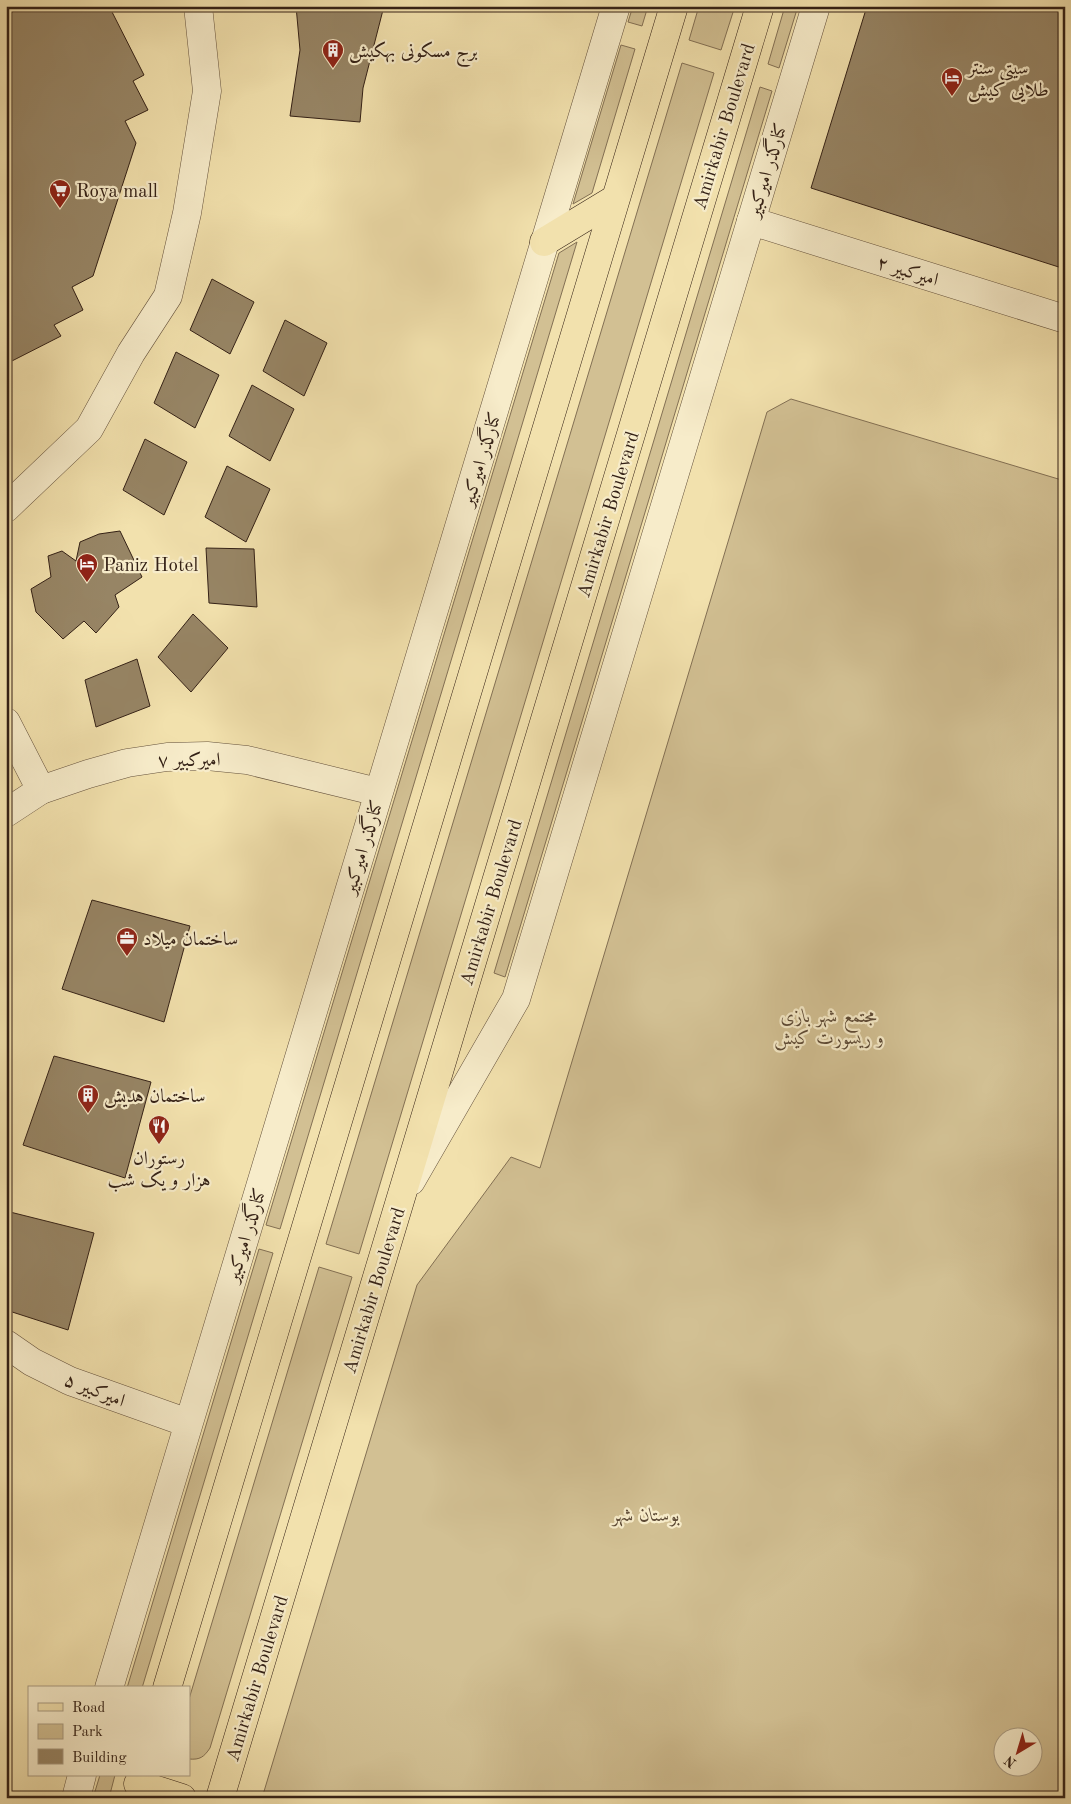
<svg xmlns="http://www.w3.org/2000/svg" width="1071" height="1804" viewBox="0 0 1071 1804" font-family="'Old Standard TT',Amiri,serif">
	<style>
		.green { fill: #d2c093; stroke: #837054; fill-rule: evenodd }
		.building { fill: #978565; stroke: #342116 }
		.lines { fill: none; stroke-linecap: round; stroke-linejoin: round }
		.minor-casing { stroke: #64513c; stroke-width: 29 }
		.tertiary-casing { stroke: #64513c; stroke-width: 29 }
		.primary-casing { stroke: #342116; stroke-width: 29 }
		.minor { stroke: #f7ecca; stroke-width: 28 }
		.tertiary { stroke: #f7ecca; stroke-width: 28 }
		.primary { stroke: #f2e1ad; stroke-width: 28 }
		.labels { text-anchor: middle; stroke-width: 4.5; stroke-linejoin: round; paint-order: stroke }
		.poi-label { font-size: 19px; fill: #342116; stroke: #f7ecca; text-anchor: start }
		.street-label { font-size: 19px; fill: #342116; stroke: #f7ecca }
		.park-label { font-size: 19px; font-style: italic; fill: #5c4935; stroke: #f7ecca }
	</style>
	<rect width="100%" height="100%" fill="#f2e1ad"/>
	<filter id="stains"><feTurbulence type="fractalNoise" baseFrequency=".004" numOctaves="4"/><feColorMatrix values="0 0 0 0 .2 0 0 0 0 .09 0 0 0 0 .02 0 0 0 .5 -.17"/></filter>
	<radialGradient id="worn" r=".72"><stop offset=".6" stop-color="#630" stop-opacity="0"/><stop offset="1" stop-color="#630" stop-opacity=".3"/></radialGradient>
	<g class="green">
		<path d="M633,6H648L642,26L628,22Z"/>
		<path d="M699,6H735L721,50L689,40Z"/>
		<path d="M785,6H798L779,68L768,64Z"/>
		<path d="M621,45L635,49L592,193L573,204Z"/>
		<path d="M682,63L714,73L359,1254L326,1244Z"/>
		<path d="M760,87L772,91L505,977L494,973Z"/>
		<path d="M577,242L280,1229L266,1225L559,253Z"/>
		<path d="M791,399L1065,481V1798H262L417,1285L511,1157L540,1168L767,412ZM1004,1736H1034V1766H1004Z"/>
		<path d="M259,1249L273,1253L142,1688H127Z"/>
		<path d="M319,1267L352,1277L210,1748C204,1757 200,1760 189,1759V1699Z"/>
		<path d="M100,1775H115L109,1798H93Z"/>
	</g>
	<g class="building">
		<path d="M6,6H109L144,75L133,81L148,110L125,121L136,143L93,276L72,287L83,310L54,325L61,336L6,364Z"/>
		<path d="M296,6H384L363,88L360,122L290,116L300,50Z"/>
		<path d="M867,6H1065V269L811,188Z"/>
		<path d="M212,279L254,302L230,354L190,330Z"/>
		<path d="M285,320L327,343L304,396L263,371Z"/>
		<path d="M176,352L219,375L195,428L154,403Z"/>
		<path d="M252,385L294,409L270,461L229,436Z"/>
		<path d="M145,439L187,462L164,515L123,490Z"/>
		<path d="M227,466L270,489L246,542L205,517Z"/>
		<path d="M120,531L142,577L115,595L119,607L96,633L84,621L63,639L36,612L31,589L51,577L48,556L62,551L76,561L80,542L99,534Z"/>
		<path d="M206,548L254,549L257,607L209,603Z"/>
		<path d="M193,614L228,648L191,692L158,657Z"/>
		<path d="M137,659L150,706L96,727L85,680Z"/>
		<path d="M92,900L190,926L164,1022L62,989Z"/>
		<path d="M54,1056L151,1082L125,1178L23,1145Z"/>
		<path d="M6,1211L94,1233L68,1330L6,1310Z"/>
	</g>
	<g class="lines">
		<g class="minor-casing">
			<g id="minor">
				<path d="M751,221L1065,319"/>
				<path d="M6,508L89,429L131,353L168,296L187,213L207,91L198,6"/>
				<path d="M6,722L41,790"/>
				<path d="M6,813L41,790L88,774L127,763L167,757L207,756L247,760L378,792"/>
				<path d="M6,1344L32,1362L70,1381L188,1423"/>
			</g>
		</g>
		<g class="tertiary-casing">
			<g id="tertiary">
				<path d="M411,1181L516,999L816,6"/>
				<path d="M109,1688L616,6"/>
				<path d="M76,1798L82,1775"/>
			</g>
		</g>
		<g class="primary-casing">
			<g id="primary">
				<path d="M544,242L615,199"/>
				<path d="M167,1688L674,6"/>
				<path d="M138,1784L182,1798"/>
				<path d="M220,1798L760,6"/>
			</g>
		</g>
		<use href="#minor" class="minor"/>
		<use href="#tertiary" class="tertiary"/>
		<use href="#primary" class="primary"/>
	</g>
	<defs>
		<g id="building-pin" transform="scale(1.125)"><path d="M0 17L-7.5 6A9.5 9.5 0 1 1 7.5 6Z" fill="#8f2418" stroke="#f7ecca"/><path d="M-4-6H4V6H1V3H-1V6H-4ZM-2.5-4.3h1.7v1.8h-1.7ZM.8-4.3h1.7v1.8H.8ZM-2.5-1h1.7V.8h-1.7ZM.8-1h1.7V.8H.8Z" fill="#fff"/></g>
		<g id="hotel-pin" transform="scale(1.125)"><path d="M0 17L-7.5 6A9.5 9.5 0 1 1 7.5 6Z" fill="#8f2418" stroke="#f7ecca"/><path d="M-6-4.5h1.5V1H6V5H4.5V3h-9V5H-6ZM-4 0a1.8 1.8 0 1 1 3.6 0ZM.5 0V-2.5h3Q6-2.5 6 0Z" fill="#fff"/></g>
		<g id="supermarket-pin" transform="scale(1.125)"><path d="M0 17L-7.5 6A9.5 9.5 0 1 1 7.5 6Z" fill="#8f2418" stroke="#f7ecca"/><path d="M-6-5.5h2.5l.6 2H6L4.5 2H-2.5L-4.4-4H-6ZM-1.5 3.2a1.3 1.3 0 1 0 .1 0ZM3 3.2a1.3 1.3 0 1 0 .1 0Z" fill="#fff"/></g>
		<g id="office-pin" transform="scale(1.125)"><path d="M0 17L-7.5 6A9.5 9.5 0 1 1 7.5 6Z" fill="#8f2418" stroke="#f7ecca"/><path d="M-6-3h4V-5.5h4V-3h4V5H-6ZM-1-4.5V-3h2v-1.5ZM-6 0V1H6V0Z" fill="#fff"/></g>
		<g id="restaurant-pin" transform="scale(1.125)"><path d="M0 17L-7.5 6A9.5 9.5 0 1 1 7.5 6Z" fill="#8f2418" stroke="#f7ecca"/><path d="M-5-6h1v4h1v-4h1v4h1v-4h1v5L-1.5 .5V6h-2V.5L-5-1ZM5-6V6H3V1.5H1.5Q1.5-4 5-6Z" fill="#fff"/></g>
	</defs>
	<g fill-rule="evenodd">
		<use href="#building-pin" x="333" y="50"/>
		<use href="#hotel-pin" x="952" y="78"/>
		<use href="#supermarket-pin" x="60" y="190"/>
		<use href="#hotel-pin" x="87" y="564"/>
		<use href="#office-pin" x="127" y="938"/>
		<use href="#building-pin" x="88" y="1095"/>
		<use href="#restaurant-pin" x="159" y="1126"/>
	</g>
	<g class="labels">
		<g class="poi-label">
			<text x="349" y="57">برج مسکونی بهکیش</text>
			<text x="968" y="74">سیتی سنتر<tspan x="968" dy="22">طلایی کیش</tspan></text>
			<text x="76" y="197">Roya mall</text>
			<text x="103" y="571">Paniz Hotel</text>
			<text x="143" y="945">ساختمان میلاد</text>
			<text x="104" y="1102">ساختمان هدیش</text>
			<text x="159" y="1164" text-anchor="middle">رستوران<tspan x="159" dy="22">هزار و یک شب</tspan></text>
		</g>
		<g class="street-label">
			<text transform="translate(723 126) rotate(-73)" y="7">Amirkabir Boulevard</text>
			<text transform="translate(766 170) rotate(-73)" y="7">کنارگذر امیرکبیر</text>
			<text transform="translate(908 270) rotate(17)" y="7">امیرکبیر ۲</text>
			<text transform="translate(480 459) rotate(-73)" y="7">کنارگذر امیرکبیر</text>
			<text transform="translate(607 514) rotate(-73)" y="7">Amirkabir Boulevard</text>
			<text transform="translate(189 759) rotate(-1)" y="7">امیرکبیر ۷</text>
			<text transform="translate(362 847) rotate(-73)" y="7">کنارگذر امیرکبیر</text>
			<text transform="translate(490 902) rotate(-73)" y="7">Amirkabir Boulevard</text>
			<text transform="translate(245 1235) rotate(-73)" y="7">کنارگذر امیرکبیر</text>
			<text transform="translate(373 1290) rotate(-73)" y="7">Amirkabir Boulevard</text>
			<text transform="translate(95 1389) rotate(21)" y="7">امیرکبیر ۵</text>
			<text transform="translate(256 1678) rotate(-73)" y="7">Amirkabir Boulevard</text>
		</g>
		<g class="park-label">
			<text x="829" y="1022">مجتمع شهر بازی<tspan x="829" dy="22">و ریسورت کیش</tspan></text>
			<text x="646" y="1521">بوستان شهر</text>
		</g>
	</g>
	<rect width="1071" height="1804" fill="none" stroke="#f2e1ad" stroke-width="25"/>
	<rect x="8" y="8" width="1056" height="1789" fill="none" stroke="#342116" stroke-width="2.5"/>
	<rect x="12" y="12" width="1046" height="1779" fill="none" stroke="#342116"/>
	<rect x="28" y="1686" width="162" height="90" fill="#f7ecca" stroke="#a99b82"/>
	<rect x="38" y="1703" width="25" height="8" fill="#f2e1ad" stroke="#a99b82"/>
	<text x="72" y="1712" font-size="15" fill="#342116">Road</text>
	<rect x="38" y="1724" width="25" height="15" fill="#d2c093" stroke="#a99b82"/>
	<text x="72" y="1736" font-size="15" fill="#342116">Park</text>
	<rect x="38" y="1749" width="25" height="15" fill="#978565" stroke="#a99b82"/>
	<text x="72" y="1762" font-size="15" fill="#342116">Building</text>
	<g transform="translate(1018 1752) rotate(218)"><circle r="24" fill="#f7ecca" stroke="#a99b82"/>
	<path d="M0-4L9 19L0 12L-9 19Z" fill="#8f2418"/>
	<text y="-8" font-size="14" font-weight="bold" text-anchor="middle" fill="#342116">N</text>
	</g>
	<rect width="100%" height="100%" filter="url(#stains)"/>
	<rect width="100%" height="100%" fill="url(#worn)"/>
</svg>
